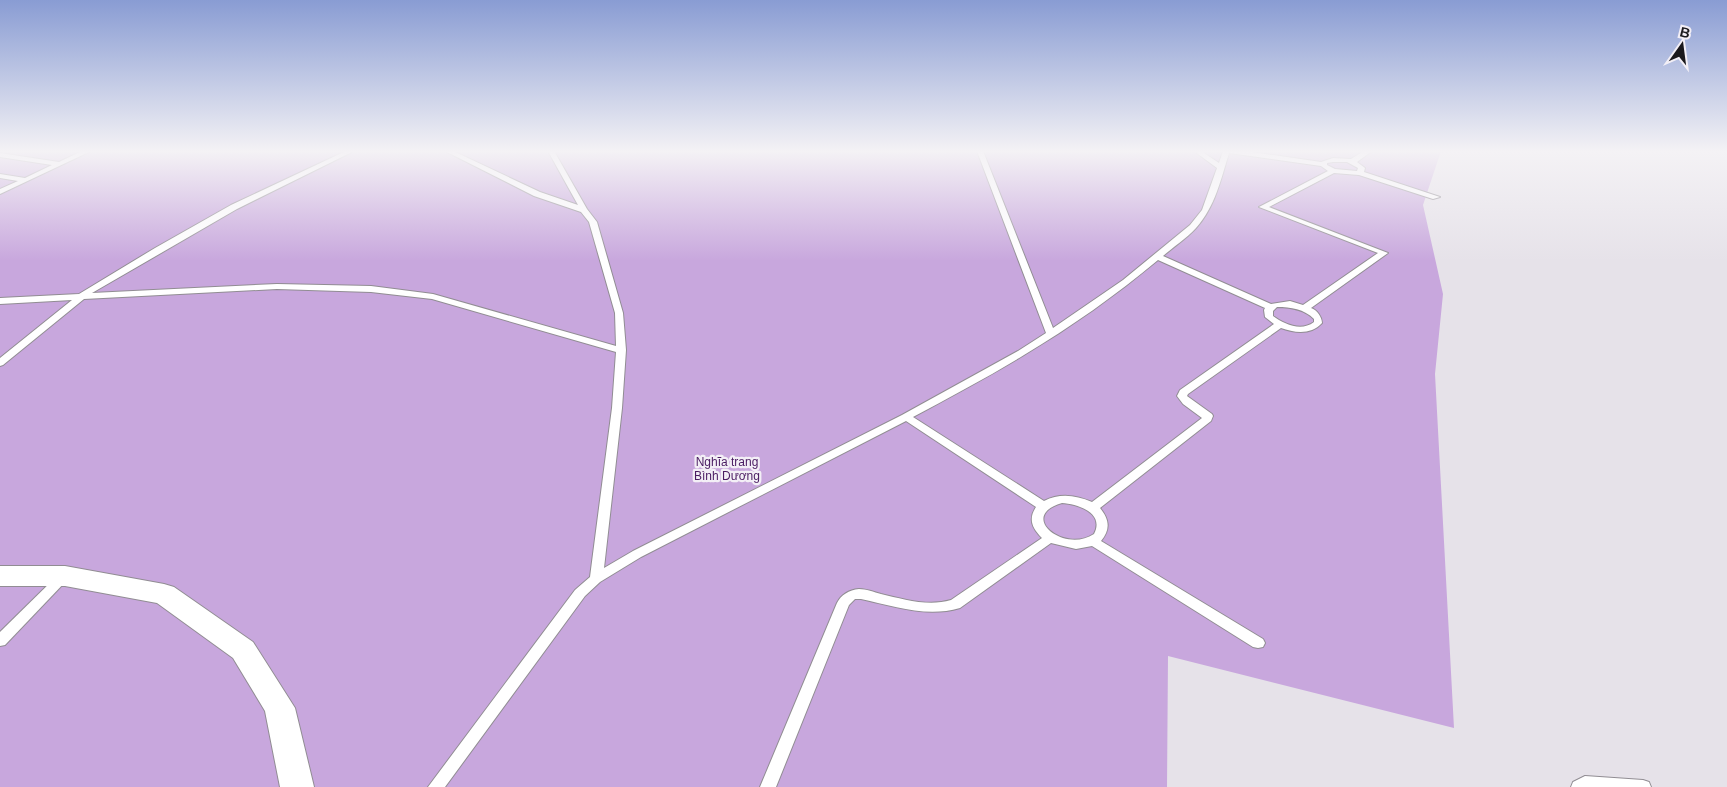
<svg xmlns="http://www.w3.org/2000/svg" width="1727" height="787" viewBox="0 0 1727 787" font-family="Helvetica,sans-serif">
	<style>
		.green { fill: #c8a7dd }
		.lines { fill: none; stroke-linecap: round; stroke-linejoin: round }
		.lane-casing { stroke: #918d93; stroke-width: 2 }
		.street-casing { stroke: #918d93; stroke-width: 2 }
		.lane { fill: #fff; fill-rule: evenodd }
		.street { fill: #fff; fill-rule: evenodd }
		.labels { text-anchor: middle; stroke-width: 4.5; stroke-linejoin: round; paint-order: stroke }
		.park-label { font-size: 12px; fill: #4a1c62; stroke: #f3eff6 }
	</style>
	<rect width="100%" height="100%" fill="#e6e2e9"/>
	<path class="green" d="M0,151H1441L1423,205L1443,294L1435,374L1454,728L1168,656L1167,787H0Z"/>
	<g class="lines">
		<g class="lane-casing">
			<g id="lane">
				<path d="M82,151H91L0,194V189L18,181L0,178V174L25,178L52,165L0,157V153L59,162Z"/>
				<path d="M346,151H354L237,209L92,293L277,284L371,286L433,294L616,346L615,313L589,222L581,212L534,196L445,151H453L540,192L578,205L548,151H554L587,209L597,222L623,313L626,350L622,408L604,568L633,551L902,415L1018,351L1046,333L977,151H983L1053,328L1123,280L1190,225L1202,210L1217,168L1194,151H1201L1219,163L1223,151H1245L1321,162L1333,158L1351,159L1364,151H1372L1357,162L1365,168L1364,172L1440,197L1433,199L1359,175L1334,173L1269,207L1388,253L1311,308C1317,310 1322,317 1322,323C1311,335 1295,333 1281,328L1188,394L1187,396L1212,414L1213,416L1211,421L1100,508C1109,519 1111,529 1101,541L1263,639L1265,643L1263,647L1258,648L1253,647L1092,546L1076,549L1051,543L960,608C926,618 894,606 861,599H855L849,605L776,787H760L837,603C841,595 849,590 859,589C866,589 874,592 881,594C903,599 928,607 951,600L1042,538C1032,528 1028,519 1036,507L906,421L641,557L600,582L585,596L445,787H428L575,590L590,577L612,408L616,352L432,299L371,292L277,289L84,299L3,365L0,366V358L72,300L0,304V298L79,294L155,248L231,205ZM1229,153L1321,166L1328,171L1259,207L1378,253L1303,305L1290,301L1271,304L1163,256C1173,247 1186,239 1196,228C1215,207 1221,179 1229,153ZM1333,162H1347L1358,168L1357,171L1335,169L1327,165V163ZM1158,260L1265,308L1264,310L1265,317L1274,324L1180,390L1177,396L1183,404L1202,418L1092,502C1075,495 1060,493 1044,501L913,417C950,397 988,377 1024,355C1071,327 1116,295 1158,260ZM1277,307C1291,307 1304,309 1314,319V322C1301,332 1284,324 1273,316V311ZM1062,503C1078,504 1105,513 1094,534C1064,554 1017,516 1062,503Z"/>
				<path d="M64,571L68,573L70,576L68,579L5,645L0,646V632L60,573Z"/>
				<path d="M1585,776L1643,780L1649,782L1651,787H1571L1573,782Z"/>
			</g>
		</g>
		<g class="street-casing">
			<path id="street" d="M0,566H65L164,584L174,587L253,642L295,708L314,787H280L265,711L233,658L157,603L65,586H0Z"/>
		</g>
		<use href="#lane" class="lane"/>
		<use href="#street" class="street"/>
	</g>
	<linearGradient id="sky" x2="0" y2="1"><stop stop-color="#899cd3"/><stop offset="0.58" stop-color="#f4f2f5"/><stop offset="1" stop-color="#f4f2f5" stop-opacity="0"/></linearGradient>
	<rect width="1727" height="261" fill="url(#sky)"/>
	<g class="labels">
		<g class="park-label">
			<text x="727" y="466">Nghĩa trang<tspan x="727" dy="14">Bình Dương</tspan></text>
		</g>
	</g>
	<g transform="translate(1682 45) rotate(14)" stroke="#f3eff6" stroke-width="4" paint-order="stroke">
	<path d="M0-4L9 19L0 12L-9 19Z" fill="#1b191c"/>
	<text y="-8" font-size="14" font-weight="bold" text-anchor="middle" fill="#1b191c">B</text>
	</g>
</svg>
